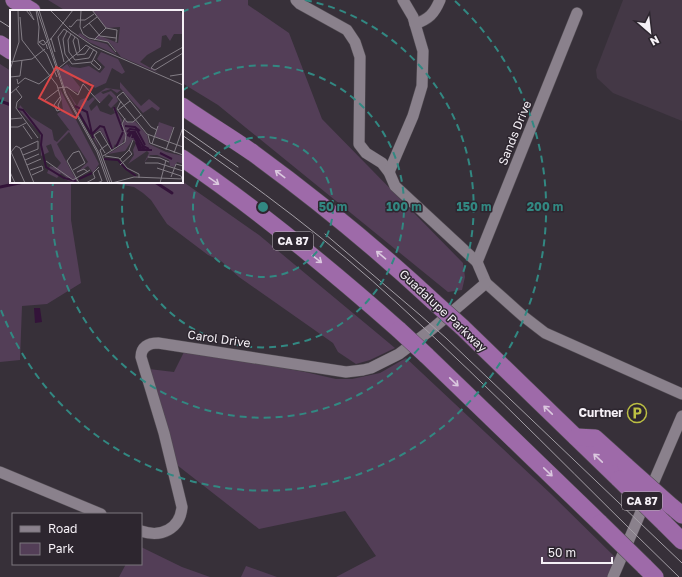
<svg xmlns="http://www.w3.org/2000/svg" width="682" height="577" viewBox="0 0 682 577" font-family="'Golos Text',sans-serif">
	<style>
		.built { fill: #443846 }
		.green { fill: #533e57 }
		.water { fill: #331339 }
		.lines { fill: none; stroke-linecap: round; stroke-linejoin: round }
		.stream { stroke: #331339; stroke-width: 3 }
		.minor-casing { stroke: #524c53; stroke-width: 12 }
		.highway-casing { stroke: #524c53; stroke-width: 18 }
		.minor { stroke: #8a818c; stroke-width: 11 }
		.highway { stroke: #9e6aa9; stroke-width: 17 }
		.tram { stroke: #a39ea5; stroke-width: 1 }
		.highway-bridge-casing { stroke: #524c53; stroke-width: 18; stroke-linecap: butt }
		.highway-bridge { stroke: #9e6aa9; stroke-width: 17 }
		.oneway { stroke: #dbc8df }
		.ring { fill: none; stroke: #328882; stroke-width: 2; stroke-dasharray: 7 5 }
		.labels { text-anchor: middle; stroke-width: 3; stroke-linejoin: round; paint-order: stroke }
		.shield { fill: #2d262f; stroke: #b9b3ba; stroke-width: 1 }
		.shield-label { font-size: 11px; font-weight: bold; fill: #f5f0f6 }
		.street-label { font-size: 12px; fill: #f5f0f6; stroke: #2d262f }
		.poi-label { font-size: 12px; font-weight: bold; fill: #f5f0f6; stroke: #2d262f; text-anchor: end }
		.inset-river { fill: none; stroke: #331339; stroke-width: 2 }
		.inset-road { fill: none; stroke: #837d85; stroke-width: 1 }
		.view { fill: #db4647; fill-opacity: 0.15; stroke: #db4647; stroke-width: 2 }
		.inset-edge { fill: none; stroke: #f5f0f6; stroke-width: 2 }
		.centre { fill: #328882; stroke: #2d262f; stroke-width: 2 }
		.ring-label { font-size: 12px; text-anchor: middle; font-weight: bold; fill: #328882; stroke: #2d262f; stroke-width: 3; stroke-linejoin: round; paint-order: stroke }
	</style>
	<rect width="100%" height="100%" fill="#373039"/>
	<path class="built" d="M623,0H682V121L613,93L597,78L596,70Z"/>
	<g class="green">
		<path d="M48,0H248V5L289,33L322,119L463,263L465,277L462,290L448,292L218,105L182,83V11H66Z"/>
		<path d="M0,64L11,71V182L182,181L259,235L395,348L370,360L356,364L338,352L333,343L239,277L221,261L208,255L167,224L151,200L143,193L134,187L111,183H71V220L81,283L47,304L22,306L20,360L0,362Z"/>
		<path d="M185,350L305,372L336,379H352L380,373L406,358L551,494L617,559L607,577H336L376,556L345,511L259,529L177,465L164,414L149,369L174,372Z"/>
		<path d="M141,547L182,567L210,577H119L126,564H141Z"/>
		<path d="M246,566L277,577H241Z"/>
	</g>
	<path class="water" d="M34,308H40L42,322L35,323Z"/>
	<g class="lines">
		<g class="stream">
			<path d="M0,101L11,105"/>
			<path d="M155,182L172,193"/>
			<path d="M0,187L24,182"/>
		</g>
		<g class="minor-casing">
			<g id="minor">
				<path d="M296,0L300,4L347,30L355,42L360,57L359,144L366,153L382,163L389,172L395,186L477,262L486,283L523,316L545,333L682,394"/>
				<path d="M415,24C429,19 434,14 440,0"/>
				<path d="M389,172L413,116L422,86L423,51L413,17L403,0"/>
				<path d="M477,262L577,13"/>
				<path d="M0,472L101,514"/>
				<path d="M141,531C161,538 180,529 182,507L164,433L141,357C141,347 148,343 158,343L346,372L363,370L371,368L399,354L432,329L486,283"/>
				<path d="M613,577L682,416"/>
			</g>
		</g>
		<g class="highway-casing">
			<g id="highway">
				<path d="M14,0L32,11"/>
				<path d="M0,44L11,51"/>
				<path d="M182,106C205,122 230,137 253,153C316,199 377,249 434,302"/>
				<path d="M182,158C259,210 330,269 399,330"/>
				<path d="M462,327L619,479"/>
				<path d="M426,355L600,523"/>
				<path d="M576,437L595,438L626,466"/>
				<path d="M671,506L682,515"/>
				<path d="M664,523L682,541"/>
				<path d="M644,566L655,577"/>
			</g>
		</g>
		<use href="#minor" class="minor"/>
		<use href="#highway" class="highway"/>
		<g class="tram">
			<path d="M0,21L11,28"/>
			<path d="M182,128L238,167"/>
			<path d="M182,135C257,187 331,242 398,304C495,392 585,486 679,577"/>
			<path d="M325,234L420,315L446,338L682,563"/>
		</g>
		<g class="highway-bridge-casing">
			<g id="highway-bridge">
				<path d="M434,302L462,327"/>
				<path d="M399,330L426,355"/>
				<path d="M626,466L671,506"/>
				<path d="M619,479L664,523"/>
				<path d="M600,523L644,566"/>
			</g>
		</g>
		<use href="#highway-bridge" class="highway-bridge"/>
	</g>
	<defs><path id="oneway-shaft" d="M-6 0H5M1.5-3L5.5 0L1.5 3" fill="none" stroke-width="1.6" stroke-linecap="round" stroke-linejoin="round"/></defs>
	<g class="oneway">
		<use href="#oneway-shaft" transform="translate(280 174) rotate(-143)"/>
		<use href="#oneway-shaft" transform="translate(214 181) rotate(35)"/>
		<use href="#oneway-shaft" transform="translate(381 255) rotate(-140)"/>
		<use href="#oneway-shaft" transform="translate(317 259) rotate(38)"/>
		<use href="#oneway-shaft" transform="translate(454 382) rotate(44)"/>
		<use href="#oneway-shaft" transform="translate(548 410) rotate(-136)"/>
		<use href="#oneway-shaft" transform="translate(598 458) rotate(-136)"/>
		<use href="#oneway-shaft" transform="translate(548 472) rotate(44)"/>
	</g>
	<g class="ring">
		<circle cx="263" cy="207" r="70"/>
		<path d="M182 91A141 141 0 1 1 124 183"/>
		<path d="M182 12A211 211 0 0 1 221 0M305 0A211 211 0 1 1 53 183"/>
		<path d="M1 104A282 282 0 0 1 11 81M455 1A282 282 0 1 1 1 310"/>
	</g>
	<defs>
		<g id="parking-ring" transform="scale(1)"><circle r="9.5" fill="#2d262f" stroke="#bcbf43" stroke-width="1.5"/><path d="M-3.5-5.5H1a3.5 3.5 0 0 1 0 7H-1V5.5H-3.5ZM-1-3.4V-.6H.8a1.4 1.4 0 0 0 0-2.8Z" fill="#bcbf43"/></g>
	</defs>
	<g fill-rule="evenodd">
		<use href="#parking-ring" x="637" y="413"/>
	</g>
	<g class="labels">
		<g class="shield">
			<rect x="273" y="232" width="40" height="18" rx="3"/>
			<rect x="622" y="492" width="40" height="18" rx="3"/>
		</g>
		<g class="shield-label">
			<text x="293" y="245">CA 87</text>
			<text x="642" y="505">CA 87</text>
		</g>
		<g class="street-label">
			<text transform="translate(515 133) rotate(-68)" y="4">Sands Drive</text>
			<text transform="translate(443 311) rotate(43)" y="4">Guadalupe Parkway</text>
			<text transform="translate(219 339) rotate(8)" y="4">Carol Drive</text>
		</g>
		<g class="poi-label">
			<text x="623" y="417">Curtner</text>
		</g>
	</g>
	<g transform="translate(10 10)">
		<rect width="173" height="173" fill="#373039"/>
		<path d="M82,0H169L173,5V24H164L160,31L156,25L152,26L151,37L137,45L130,52L149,63L111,47L100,33L85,28L88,25L108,33L110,17L96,18ZM70,23L78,29L97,34L107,45L79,32L68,25ZM91,42L108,49L115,62L112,64L102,58L96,73L85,78L80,72L74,74L70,69L62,67L70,77L69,83L54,77L49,60L57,54L61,59L58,53L61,57L70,58L79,56L90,63L95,57L87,49ZM110,72L131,96L139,89L150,98L148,101L142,97L133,103L110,78ZM55,77L67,96L70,90L75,88L78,91L83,87L85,89L79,96L81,101L87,95L90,101L101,105L105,103L103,99L104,96L112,110L111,115L115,127L112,134L107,137L105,134L103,139L90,120L83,124L90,140ZM96,78L111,80L107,83L101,79L91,82L93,84L101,81L106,86L108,91L101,98L98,95L103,88L99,84L90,93L84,86ZM50,79L89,154L83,163L78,156L65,164L78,152L59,122L47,134L64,166L68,170L64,173L54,169L56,167L51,163L47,168L37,163L40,156L47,158L51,153L45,146L41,134L36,136L39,142L31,146L30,123L9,100L10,95L21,107L42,120L44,130L47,132L58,120L60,121L47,104L53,100ZM114,110L120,113L125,111L137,125L139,134L156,142L173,146V154L167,152L164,157L160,156L159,150L147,145H140L134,153L139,143L137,141L118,154L124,145L123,140L126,133L123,129L115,141L98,144L115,133L112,115ZM149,112L163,117L159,131L145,127Z" fill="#533e57"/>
		<path class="inset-river" d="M65,96L77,102L82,124M104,97L113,121M8,99L13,100L32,125L31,135L36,157L54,168L66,171M68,101L81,124M115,116L125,117L130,121M117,122L120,119L127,120L135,135M117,126L120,122H125L133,136L139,139M119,127L121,123L124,124L131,137L136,140M83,128L82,124L90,116L94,117L102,139M122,128L123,125L131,140M126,132L129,140H142M106,137L113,122M150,143L162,149M94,149L108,150L116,159L126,166M69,169L82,163"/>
		<path class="inset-road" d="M16,0L24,10L19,0M26,0L29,17L28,34L37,44L47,67M27,0L55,84L87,142L98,173M29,0L56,84L89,143L100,173M40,0L61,21L83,36L173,75M82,0L96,18L107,20L106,32M71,1L70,17L73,24L79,28L98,32L106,42M10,7L12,30L47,75L51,89L48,95L50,100L47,101L44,95L50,87M79,13L90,26L106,28M59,16L61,17L67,10H75L84,4M73,18L87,7M61,24L58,30L59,42L65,50L79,48L84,39M65,27L63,31L67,45L75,44L80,37M41,28L45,42M40,30L63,0M84,30L96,18M173,37L145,53L141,58L145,60L173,43M38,39L37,38V37L36,34L35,33V32L33,30L29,32L33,35L35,34L36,33L39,29M0,52L22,49L35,39M54,52L48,27L54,19L57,21L68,29L70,41L76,35L87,42L82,52L62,54L55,44L53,29L57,21M81,53L89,60L91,57L84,50M0,60L9,32L8,0M160,66L173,64M0,67L10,66L12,50M7,69L8,74L15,68L29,74M29,74L70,41M48,78L57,77L68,85L73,74L90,93M6,79L12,87L7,92L6,98L28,128M0,84L9,76M35,90L48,80M111,91L107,99L117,112H123L131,105M108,100L120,91M0,109L12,108M13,116L22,129M0,117H8L16,113M147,120L141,117L113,82L107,87L137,124L173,137M138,125L140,133L173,145M98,134L90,140L102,173M142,134L148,116M10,139L28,131V139L13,145M156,140L164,117M95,143L84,125L90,121L102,141M164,143L173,117M93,146L115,132L116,125L112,114L115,108M95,146L109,148L117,158L129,164V168M138,147L150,148L159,152M110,149L119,140L123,130M15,150L29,144M36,151L63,170L80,160M135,153H148L173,161M17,155L31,149M110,155L122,144L119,140M147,158L171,166L172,169M20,160L32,156L33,160L22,165M63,160L75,153L69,141L63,143L57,151L69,173M0,162L5,173M67,162L74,159L78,162M161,167L166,154L173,156M15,173L1,142L6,136L10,138L24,173M76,173L85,168L83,163L89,157M87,173L92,171L88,160M102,173L124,167L173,169M150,173L156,150"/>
		<path class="view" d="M46,57L83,76L66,108L29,88Z"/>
		<rect width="173" height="173" class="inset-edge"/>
	</g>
	<circle cx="263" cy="207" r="6" class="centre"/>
	<g class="ring-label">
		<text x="333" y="211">50 m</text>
		<text x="404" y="211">100 m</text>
		<text x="474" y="211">150 m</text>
		<text x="545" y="211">200 m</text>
	</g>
	<rect x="12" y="513" width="130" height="52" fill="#2d262f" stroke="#7d777f"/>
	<rect x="20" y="526" width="20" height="6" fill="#8a818c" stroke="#7d777f"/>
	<text x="48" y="533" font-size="12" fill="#f5f0f6">Road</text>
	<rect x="20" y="543" width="20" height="12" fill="#533e57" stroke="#7d777f"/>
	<text x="48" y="553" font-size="12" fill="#f5f0f6">Park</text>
	<g transform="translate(650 32) rotate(152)" stroke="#2d262f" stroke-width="3" paint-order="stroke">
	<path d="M0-3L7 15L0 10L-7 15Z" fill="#f5f0f6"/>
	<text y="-6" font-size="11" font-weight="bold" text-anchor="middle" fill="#f5f0f6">N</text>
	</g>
	<path d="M542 557v6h70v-6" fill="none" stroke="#f5f0f6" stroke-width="2"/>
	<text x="548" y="557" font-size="12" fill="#f5f0f6" stroke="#2d262f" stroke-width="3" paint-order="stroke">50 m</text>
</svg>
